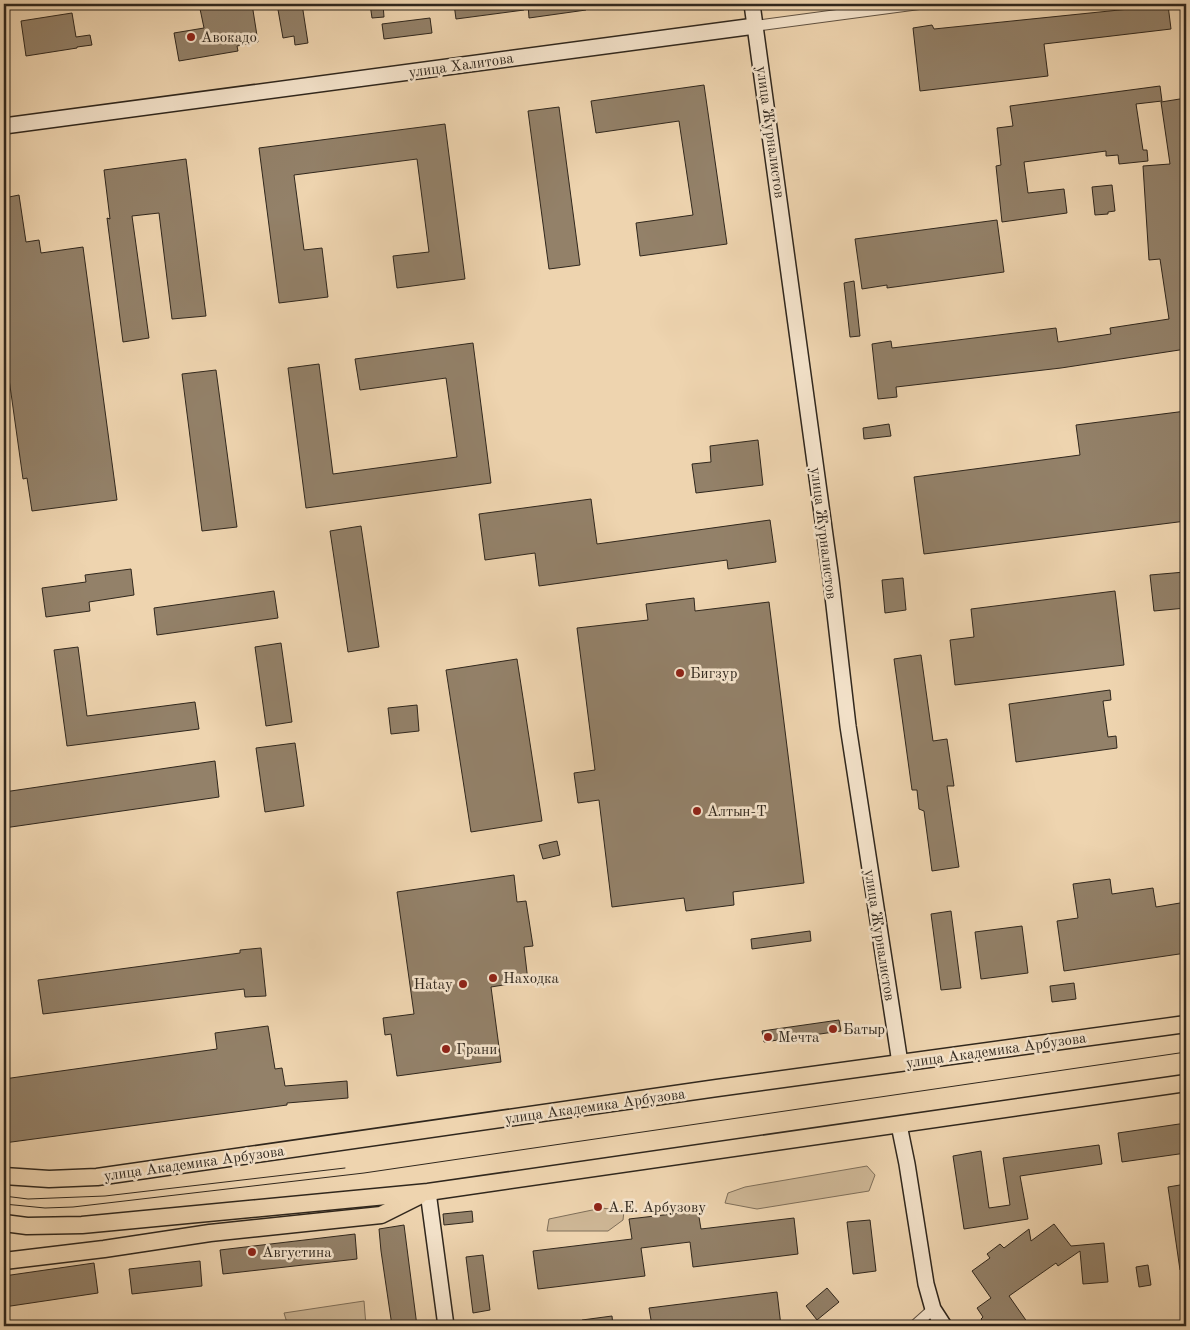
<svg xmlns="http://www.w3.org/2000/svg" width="1190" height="1330" viewBox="0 0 1190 1330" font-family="'Old Standard TT',serif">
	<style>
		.green { fill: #ceb796; stroke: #7f6f5a }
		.building { fill: #938169; stroke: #30271d }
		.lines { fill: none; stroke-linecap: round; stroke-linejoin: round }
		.street-casing { stroke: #605242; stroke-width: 12 }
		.secondary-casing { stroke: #30271d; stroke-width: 18 }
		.primary-casing { stroke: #30271d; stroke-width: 19 }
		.street { stroke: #f4e3cb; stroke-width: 10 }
		.secondary { stroke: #f4e3cb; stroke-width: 15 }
		.primary { stroke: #eed4af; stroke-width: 16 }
		.tram { stroke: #30271d; stroke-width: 1 }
		.poi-dot { fill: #8f2418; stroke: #f4e3cb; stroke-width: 2 }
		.labels { text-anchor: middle; stroke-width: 5; stroke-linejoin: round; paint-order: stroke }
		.poi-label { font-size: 15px; fill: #30271d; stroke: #f4e3cb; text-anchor: start }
		.street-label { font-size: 15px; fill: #30271d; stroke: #f4e3cb }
	</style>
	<rect width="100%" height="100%" fill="#eed4af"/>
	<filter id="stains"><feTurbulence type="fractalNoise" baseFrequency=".004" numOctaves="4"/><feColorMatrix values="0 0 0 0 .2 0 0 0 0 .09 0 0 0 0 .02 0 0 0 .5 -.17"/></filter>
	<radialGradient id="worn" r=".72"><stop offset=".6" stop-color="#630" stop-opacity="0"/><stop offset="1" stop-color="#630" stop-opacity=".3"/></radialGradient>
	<g class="green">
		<path d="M4,990L9,1026L4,1027Z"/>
		<path d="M867,1166L875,1175L869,1191L757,1209L725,1203L728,1193L745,1187Z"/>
		<path d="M602,1208L624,1211L623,1220L608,1231H547L549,1219Z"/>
		<path d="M364,1301L366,1326H288L284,1313Z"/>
	</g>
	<g class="building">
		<path d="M199,4H252L258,42L237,46L238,51L179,61L174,33L204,28Z"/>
		<path d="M277,4H302L308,43L295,45L294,36L283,38Z"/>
		<path d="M370,4H383L384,17L372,18Z"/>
		<path d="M454,4H524V10L456,19Z"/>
		<path d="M528,4H585L586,10L529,18Z"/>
		<path d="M1168,5L1171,29L1044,44L1048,76L920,91L913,28L932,25L934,29Z"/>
		<path d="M72,13L76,37L90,35L92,45L77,47V48L26,56L21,21Z"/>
		<path d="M430,18L432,33L384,39L382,24Z"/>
		<path d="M704,85L727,244L640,256L636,223L693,215L679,121L596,133L591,101Z"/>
		<path d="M1160,86L1162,101L1136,104L1143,150H1147L1148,161L1119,164L1118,155L1106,156V151L1024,162L1028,193L1064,189L1067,213L1002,222L996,166L1001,165L997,128L1013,126L1010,106Z"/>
		<path d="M1186,98V146L1181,147L1186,225V349L1061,368L896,387L897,397L878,399L872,344L891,341L892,348L1056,328L1058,342L1111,334L1110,328L1169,319L1160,259L1149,260L1143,166L1170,164L1161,102Z"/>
		<path d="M559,107L580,265L549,269L528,111Z"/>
		<path d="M445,124L465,279L397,288L393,256L429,252L417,159L294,175L304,250L322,248L328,297L279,303L259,148Z"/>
		<path d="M186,159L206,316L172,319L159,213L132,216L149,338L123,342L107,218L110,219L104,170Z"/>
		<path d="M1112,185L1115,211L1108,212V214L1095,215L1092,187Z"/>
		<path d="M19,195L26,242L39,240L41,253L83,247L117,500L32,511L27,478L23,479L4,343V198Z"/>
		<path d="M997,220L1004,272L887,288V285L862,289L855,239Z"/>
		<path d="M854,281L860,336L850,337L844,283Z"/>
		<path d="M473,343L491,483L306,508L288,368L319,364L333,474L457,457L446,378L360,390L355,359Z"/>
		<path d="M216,370L237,527L202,531L182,374Z"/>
		<path d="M1186,411V521L924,554L914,477L1080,455L1076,425Z"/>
		<path d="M889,424L891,436L864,439L863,428Z"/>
		<path d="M758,440L763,485L696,493L692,464L711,462L710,446Z"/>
		<path d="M591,499L597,544L770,520L776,562L728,569L727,560L539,586L535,553L485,560L479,514Z"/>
		<path d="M361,526L379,647L348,652L330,531Z"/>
		<path d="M131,569L134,595L89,602L90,611L46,617L42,588L86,582L85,575Z"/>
		<path d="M1185,572L1186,608L1154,611L1150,575Z"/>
		<path d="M903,578L906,610L885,613L882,580Z"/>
		<path d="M274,591L278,618L157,635L154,608Z"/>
		<path d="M1115,591L1124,665L955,685L950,640L974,637L971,609Z"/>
		<path d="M694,598L695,611L769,602L804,883L733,892L734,905L686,911L684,898L612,907L599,800L578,803L574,773L595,770L577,628L648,620L646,604Z"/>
		<path d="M281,643L292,722L266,726L255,647Z"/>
		<path d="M78,647L87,716L195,702L199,729L67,746L54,650Z"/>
		<path d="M921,655L933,741L947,739L954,786H947L959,867L932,871L924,811L919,809L917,790H912L894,659Z"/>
		<path d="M517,659L542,821L471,832L446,670Z"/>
		<path d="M1110,690L1111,700L1103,701L1108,737L1116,736L1117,748L1016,762L1009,704Z"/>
		<path d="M417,705L419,731L391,734L388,708Z"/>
		<path d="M295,743L304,806L265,812L256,748Z"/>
		<path d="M215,761L219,797L4,828V792Z"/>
		<path d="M557,841L560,855L543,859L539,845Z"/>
		<path d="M514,875L517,902L526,901L533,946L524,947L528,981L491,987L501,1062L397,1076L391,1034L385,1035L383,1018L414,1014L397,892Z"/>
		<path d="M1110,879L1112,894L1153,888L1156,907L1186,902V953L1064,971L1057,921L1078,918L1073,884Z"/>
		<path d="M951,911L961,988L941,990L931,914Z"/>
		<path d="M1022,926L1028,973L981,979L975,932Z"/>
		<path d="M810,931L811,941L752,949L751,939Z"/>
		<path d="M261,948L266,996L245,997L244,989L43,1014L38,980L240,953V950Z"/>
		<path d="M1074,983L1076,999L1052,1002L1050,986Z"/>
		<path d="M839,1020L841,1031L764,1042L762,1031Z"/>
		<path d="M268,1026L275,1069L282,1068L285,1086L347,1081L348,1098L287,1103V1105L4,1143V1079L217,1049L215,1033Z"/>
		<path d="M1186,1123V1153L1122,1162L1118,1133Z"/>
		<path d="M1099,1145L1102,1164L1020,1176L1028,1219L964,1229L953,1156L981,1151L989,1208L1010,1205L1003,1158Z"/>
		<path d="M1186,1184V1269L1180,1270L1168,1187Z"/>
		<path d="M472,1211L473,1222L444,1225L443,1214Z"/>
		<path d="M698,1211L701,1229L794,1218L798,1254L693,1267L690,1242L641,1248L645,1276L538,1289L533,1251L632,1239L629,1219Z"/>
		<path d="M870,1220L876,1271L853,1274L847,1222Z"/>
		<path d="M1054,1224L1071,1246L1104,1243L1108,1282L1083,1284L1080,1251L1058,1266L1056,1263L1009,1296L1030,1326H986L981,1319L983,1317L977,1308L991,1298L972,1271L990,1258L987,1254L1000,1244L1004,1248L1029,1229L1031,1241Z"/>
		<path d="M404,1225L417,1326H392L381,1251L379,1229Z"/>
		<path d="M355,1234L357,1259L223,1274L220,1250Z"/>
		<path d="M483,1255L490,1310L473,1313L466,1257Z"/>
		<path d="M200,1261L202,1286L132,1294L129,1269Z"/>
		<path d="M94,1263L98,1293L4,1307V1276Z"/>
		<path d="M1148,1265L1151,1285L1139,1287L1136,1267Z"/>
		<path d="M827,1288L839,1302L817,1320L806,1306Z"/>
		<path d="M777,1292L781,1326H652L649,1308Z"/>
		<path d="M612,1316L613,1326H582V1320Z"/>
	</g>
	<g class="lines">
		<g class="street-casing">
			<g id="street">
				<path d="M755,26L919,4"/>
				<path d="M914,1326L933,1309"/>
			</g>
		</g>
		<g class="secondary-casing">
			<g id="secondary">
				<path d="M752,4L831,579L848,726L900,1063"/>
				<path d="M4,126L755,26"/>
				<path d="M899,1125L907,1164L926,1284L933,1309L944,1326"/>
				<path d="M428,1192L446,1326"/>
			</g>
		</g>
		<g class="primary-casing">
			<g id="primary">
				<path d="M4,1176L49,1179L97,1177L717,1088L1186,1024"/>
				<path d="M4,1223L27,1226L82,1225L428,1192L1186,1083"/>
				<path d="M4,1261L104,1249L210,1233L381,1215L419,1196"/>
			</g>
		</g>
		<use href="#street" class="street"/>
		<use href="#secondary" class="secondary"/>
		<use href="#primary" class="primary"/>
		<g class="tram">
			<path d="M4,1196L28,1199L105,1196L345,1168"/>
			<path d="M4,1204L45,1208L73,1207L364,1173L1186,1052"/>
		</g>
	</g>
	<g class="poi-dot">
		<circle cx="191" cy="37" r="5"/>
		<circle cx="680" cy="673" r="5"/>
		<circle cx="697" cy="811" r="5"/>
		<circle cx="493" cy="978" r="5"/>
		<circle cx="463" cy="984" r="5"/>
		<circle cx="833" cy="1029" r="5"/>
		<circle cx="768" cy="1037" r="5"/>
		<circle cx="446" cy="1049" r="5"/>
		<circle cx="598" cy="1207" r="5"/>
		<circle cx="252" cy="1252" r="5"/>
	</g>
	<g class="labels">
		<g class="poi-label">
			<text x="201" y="42">Авокадо</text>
			<text x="690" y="678">Бигзур</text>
			<text x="707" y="816">Алтын-Т</text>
			<text x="503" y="983">Находка</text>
			<text x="453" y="989" text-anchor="end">Hatay</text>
			<text x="843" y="1034">Батыр</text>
			<text x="778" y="1042">Мечта</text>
			<text x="456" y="1054">Грани</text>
			<text x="608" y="1212">А.Е. Арбузову</text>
			<text x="262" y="1257">Августина</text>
		</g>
		<g class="street-label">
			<text transform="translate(461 65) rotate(-8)" y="5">улица Халитова</text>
			<text transform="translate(771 132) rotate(82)" y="5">улица Журналистов</text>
			<text transform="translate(824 533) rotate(83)" y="5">улица Журналистов</text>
			<text transform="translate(880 935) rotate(81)" y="5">улица Журналистов</text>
			<text transform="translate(996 1050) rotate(-8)" y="5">улица Академика Арбузова</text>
			<text transform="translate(595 1106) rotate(-8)" y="5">улица Академика Арбузова</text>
			<text transform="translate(194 1163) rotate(-8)" y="5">улица Академика Арбузова</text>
		</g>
	</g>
	<rect width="1190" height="1330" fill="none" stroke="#eed4af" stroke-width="20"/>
	<rect x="5" y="5" width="1180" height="1320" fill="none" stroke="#30271d" stroke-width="2.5"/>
	<rect x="10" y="10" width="1170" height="1310" fill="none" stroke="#30271d"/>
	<rect width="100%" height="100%" filter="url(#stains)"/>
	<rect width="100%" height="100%" fill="url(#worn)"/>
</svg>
